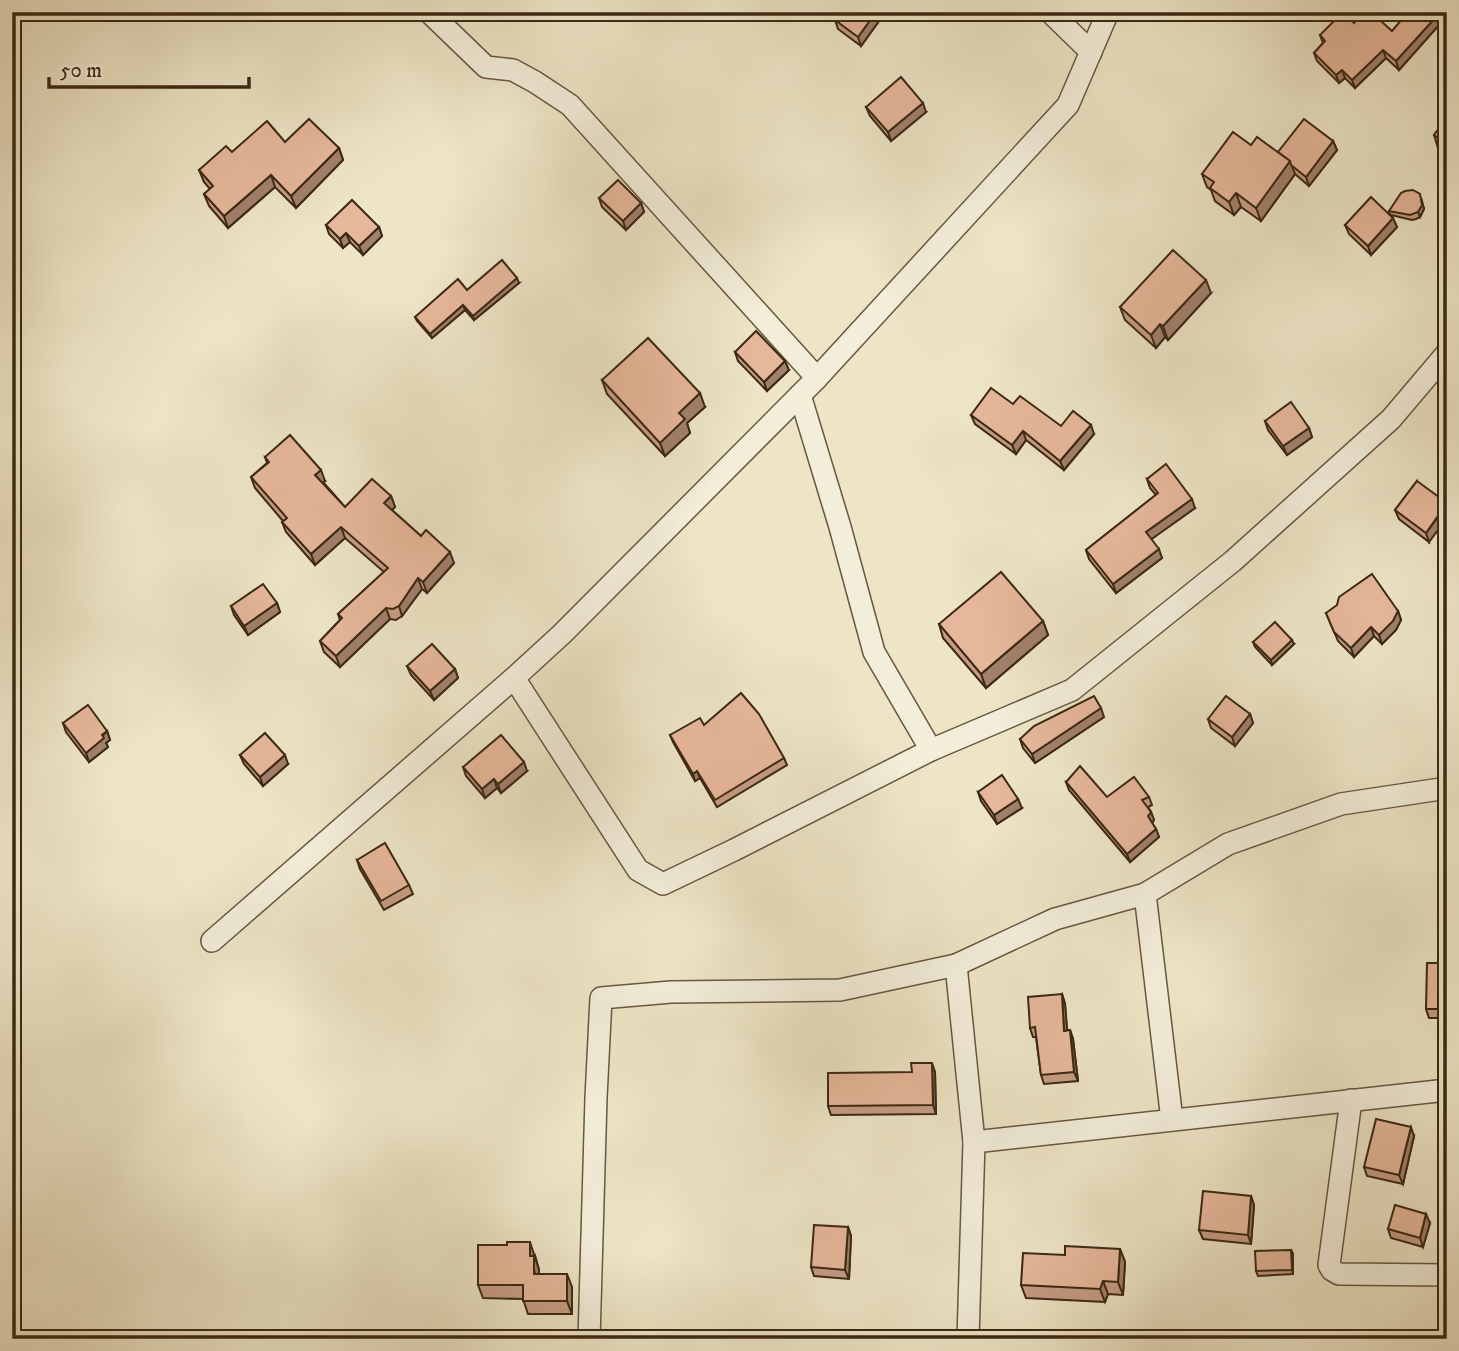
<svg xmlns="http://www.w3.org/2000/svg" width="1459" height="1351" viewBox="0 0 1459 1351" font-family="'IM FELL DW Pica',serif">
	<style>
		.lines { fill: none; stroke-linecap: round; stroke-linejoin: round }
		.minor-casing { stroke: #685740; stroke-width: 24 }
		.minor { stroke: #f3eeda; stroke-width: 21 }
		.wall { fill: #c69d84; stroke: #3b2813; stroke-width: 2 }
		.shaded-wall { fill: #a1806c; stroke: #3b2813; stroke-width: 2 }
		.building { fill: #e6b79a; stroke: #3b2813; stroke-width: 2 }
	</style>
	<rect width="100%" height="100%" fill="#ede5c6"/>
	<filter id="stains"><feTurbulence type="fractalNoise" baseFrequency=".00286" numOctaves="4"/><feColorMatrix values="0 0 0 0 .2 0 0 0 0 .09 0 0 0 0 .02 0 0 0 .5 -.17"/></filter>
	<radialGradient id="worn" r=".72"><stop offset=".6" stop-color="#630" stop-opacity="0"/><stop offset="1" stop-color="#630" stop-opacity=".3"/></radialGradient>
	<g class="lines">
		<g class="minor-casing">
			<g id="minor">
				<path d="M429,12L486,67L513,70L535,82L570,105L817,378"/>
				<path d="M1050,12L1091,52"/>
				<path d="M800,395L840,527L874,652L931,750"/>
				<path d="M514,678L638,870L663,884L734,850L931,750L1072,690L1233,561L1391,419L1447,353"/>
				<path d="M1145,894L1172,1120"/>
				<path d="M212,941L514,678L562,634L817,378L1068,105L1108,12"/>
				<path d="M956,965L974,1142L968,1339"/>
				<path d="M1351,1100L1329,1265L1332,1270L1339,1274L1447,1275"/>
				<path d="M974,1142L1447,1090"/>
				<path d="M589,1339L596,1098L601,998L671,992L840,990L956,965L1055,919L1145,894L1228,844L1341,804L1447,788"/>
			</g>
		</g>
		<use href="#minor" class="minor"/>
	</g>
	<g class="wall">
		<path d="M1436,17L1439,25L1399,70L1386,58L1355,88L1345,78L1339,83L1317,61L1314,53L1323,43L1320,35L1354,23L1392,31Z"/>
		<path d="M835,20L879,21L861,46L838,29Z"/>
		<path d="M866,107L926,112L891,141L870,116Z"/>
		<path d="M1447,118V154L1438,148L1434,135Z"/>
		<path d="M1333,141L1337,150L1309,186L1295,174L1261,221L1241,207L1234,215L1215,201L1211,190L1207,187L1202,174L1251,145L1278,152Z"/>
		<path d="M285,142L339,148L343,160L296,208L275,187L228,228L209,206L204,194L210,189L204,182L199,170L232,152Z"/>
		<path d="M599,198L641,203L644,212L626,230L602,207Z"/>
		<path d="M1421,198L1424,209L1420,217L1416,219L1412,220L1391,215L1397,227L1371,255L1349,234L1345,225L1390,215L1389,211Z"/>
		<path d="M326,225L379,227L382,236L363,255L350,242L343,248L329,234Z"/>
		<path d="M519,283L474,320L465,310L432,338L417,321L415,317L467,290Z"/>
		<path d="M1211,293L1168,340L1165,337L1156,348L1125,320L1120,307Z"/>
		<path d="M735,352L789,370L767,391L738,361Z"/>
		<path d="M602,380L705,407L687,423L690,433L665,456L607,394Z"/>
		<path d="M1013,404L1061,426L1094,434L1064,470L1026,440L1016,454L975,424L971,415Z"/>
		<path d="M1265,421L1309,428L1312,437L1287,455L1268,430Z"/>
		<path d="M265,457L325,481L323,482L345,507L391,496L395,507L392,510L421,536L454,563L427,593L422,589L402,616L396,620L390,619L340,667L324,652L320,641L340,620L338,614L384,572L345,538L315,565L286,532L282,522L283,521L255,488L251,477L267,463Z"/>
		<path d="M1147,479L1195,508L1151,539L1162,558L1116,593L1089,559L1086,550L1156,495L1150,488Z"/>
		<path d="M1417,481L1429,542L1399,519L1395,510Z"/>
		<path d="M277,603L280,612L248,635L234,615L231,606Z"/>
		<path d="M1398,611L1401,620L1396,630L1382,644L1374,636L1354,657L1338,641L1326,613Z"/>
		<path d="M1043,621L1048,635L986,688L943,638L939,624Z"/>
		<path d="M1253,642L1294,644L1272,665L1255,647Z"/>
		<path d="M407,666L455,669L458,678L434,700L411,675Z"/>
		<path d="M1250,714L1253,723L1235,746L1211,728L1208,719Z"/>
		<path d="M1104,717L1035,763L1023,748L1020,739Z"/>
		<path d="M63,723L107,731L110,740L106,743L108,747L89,762L66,732Z"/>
		<path d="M704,725L784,758L787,765L717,807L700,778L695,781L673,742L670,735Z"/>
		<path d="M240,755L288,764L263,786L244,764Z"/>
		<path d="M463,767L527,771L501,793L497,788L485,798L466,776Z"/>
		<path d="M1066,782L1107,797H1149L1152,805L1148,807L1151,812L1154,820L1152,823L1156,829L1159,837L1130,862L1069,790Z"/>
		<path d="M978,792L1022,808L997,824L981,801Z"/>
		<path d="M357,860L409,885L413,894L384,910L360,869Z"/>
		<path d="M1447,963V1018H1429L1426,1009Z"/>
		<path d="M1062,994L1065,1004L1067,1031L1070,1030L1073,1039L1078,1081L1044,1084L1041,1075L1036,1037H1033L1030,1028Z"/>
		<path d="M935,1072L936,1114L831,1115L828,1106Z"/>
		<path d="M1414,1136L1403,1184L1367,1176L1364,1167Z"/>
		<path d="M1251,1196L1254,1205L1251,1244L1203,1239L1199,1230Z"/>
		<path d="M1430,1223L1423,1247L1391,1238L1388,1229Z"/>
		<path d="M848,1227L851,1236L849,1279L814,1276L811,1267Z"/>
		<path d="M1120,1249L1125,1262L1123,1295L1108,1294L1105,1302L1026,1298L1021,1285L1065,1255Z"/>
		<path d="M1291,1250L1293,1254V1274L1258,1276L1256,1271Z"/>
		<path d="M535,1255L539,1270V1274L572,1287V1314H528L523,1299L483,1298L478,1285Z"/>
	</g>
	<g class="shaded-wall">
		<path d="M876,12L879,21L861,46L858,37Z"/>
		<path d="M1436,17L1439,25L1399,70L1396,61Z"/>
		<path d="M1383,50L1386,58L1355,88L1352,80Z"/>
		<path d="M1342,70L1345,78L1339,83L1336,75Z"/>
		<path d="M923,103L926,112L891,141L888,132Z"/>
		<path d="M1333,141L1337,150L1309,186L1306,177Z"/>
		<path d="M339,148L343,160L296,208L291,196Z"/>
		<path d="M1290,161L1295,174L1261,221L1256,208Z"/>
		<path d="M271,175L275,187L228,228L224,216Z"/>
		<path d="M1236,193L1241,207L1234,215L1229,202Z"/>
		<path d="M1421,198L1424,209L1420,217L1418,212Z"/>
		<path d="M641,203L644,212L626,230L623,221Z"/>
		<path d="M1393,218L1397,227L1371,255L1368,246Z"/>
		<path d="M379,227L382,236L363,255L359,246Z"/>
		<path d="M346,233L350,242L343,248L340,239Z"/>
		<path d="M517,278L519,283L474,320L473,316Z"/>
		<path d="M1206,280L1211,293L1168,340L1163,326Z"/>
		<path d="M463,305L465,310L432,338L430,334Z"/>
		<path d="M1160,324L1165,337L1156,348L1151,335Z"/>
		<path d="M785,361L789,370L767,391L764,382Z"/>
		<path d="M700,393L705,407L687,423L690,433L665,456L660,443L679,413Z"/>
		<path d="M1091,425L1094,434L1064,470L1060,461Z"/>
		<path d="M1309,428L1312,437L1287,455L1283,446Z"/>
		<path d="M1023,431L1026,440L1016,454L1012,445Z"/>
		<path d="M321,470L325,481L319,485L315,475Z"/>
		<path d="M391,496L395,507L388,514L384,503Z"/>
		<path d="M1192,499L1195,508L1149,541L1146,532Z"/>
		<path d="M1447,505V518L1429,542L1426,533Z"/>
		<path d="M341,527L345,538L315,565L311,554Z"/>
		<path d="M1159,549L1162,558L1116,593L1113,584Z"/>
		<path d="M450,552L454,563L427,593L423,582Z"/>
		<path d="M418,578L422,589L402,616L399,606Z"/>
		<path d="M277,603L280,612L248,635L244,626Z"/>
		<path d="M386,608L390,619L340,667L336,656Z"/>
		<path d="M1398,611L1401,620L1396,630L1382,644L1379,635Z"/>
		<path d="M1043,621L1048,635L986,688L981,674Z"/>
		<path d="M1371,627L1374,636L1354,657L1351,648Z"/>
		<path d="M1292,640L1294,644L1272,665L1271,660Z"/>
		<path d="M455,669L458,678L434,700L430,691Z"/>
		<path d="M1101,708L1104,717L1035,763L1032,754Z"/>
		<path d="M1250,714L1253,723L1235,746L1232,737Z"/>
		<path d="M107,731L110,740L106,743L108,747L89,762L86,753Z"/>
		<path d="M285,755L288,764L263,786L260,777Z"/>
		<path d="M524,762L527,771L501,793L498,784Z"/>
		<path d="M697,771L700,778L695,781L693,774Z"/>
		<path d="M494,779L497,788L485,798L482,789Z"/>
		<path d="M1018,799L1022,808L997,824L994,815Z"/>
		<path d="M1151,812L1154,820L1151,825L1148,816Z"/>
		<path d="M1156,829L1159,837L1130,862L1127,854Z"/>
		<path d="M1062,994L1065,1004L1068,1040L1064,1031Z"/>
		<path d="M1070,1030L1073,1039L1078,1081L1074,1072Z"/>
		<path d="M932,1063L935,1072L936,1114L933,1105Z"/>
		<path d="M1411,1127L1414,1136L1403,1184L1399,1175Z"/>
		<path d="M1251,1196L1254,1205L1251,1244L1248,1235Z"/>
		<path d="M1426,1214L1430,1223L1423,1247L1420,1238Z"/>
		<path d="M848,1227L851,1236L849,1279L845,1270Z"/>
		<path d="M530,1242L539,1270V1287L530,1256Z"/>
		<path d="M1120,1249L1125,1262L1123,1295L1118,1282Z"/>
		<path d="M1291,1250L1293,1254V1274L1292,1270Z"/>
		<path d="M567,1274L572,1287V1314L567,1301Z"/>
		<path d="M1103,1281L1108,1294L1105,1302L1100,1289Z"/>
	</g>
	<g class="building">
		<path d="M841,12H876L858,37L835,20Z"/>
		<path d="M1343,12L1354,23L1363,12H1371L1392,31L1408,12H1431L1436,17L1396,61L1383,50L1352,80L1342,70L1336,75L1314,53L1325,41L1320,35Z"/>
		<path d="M901,77L923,103L888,132L866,107Z"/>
		<path d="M1447,118V145L1434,135Z"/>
		<path d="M309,119L339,148L291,196L271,175L224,216L204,194L213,186L199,170L226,146L232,152L267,121L285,142Z"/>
		<path d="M1304,119L1333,141L1306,177L1291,165L1290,161L1278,152Z"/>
		<path d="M1233,132L1251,145L1257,137L1290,161L1256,208L1236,193L1229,202L1210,188L1214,182L1202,174Z"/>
		<path d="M618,180L641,203L623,221L599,198Z"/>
		<path d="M1413,190L1420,194L1422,205L1418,212L1410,215L1389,211L1401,193L1405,191Z"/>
		<path d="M1371,197L1393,218L1368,246L1345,225Z"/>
		<path d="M352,200L379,227L359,246L346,233L340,239L326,225Z"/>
		<path d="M1173,250L1206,280L1163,326L1160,324L1151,335L1120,307Z"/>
		<path d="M502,260L517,278L473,316L463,305L430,334L415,317L458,279L467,290Z"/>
		<path d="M756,331L785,361L764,382L735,352Z"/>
		<path d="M648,338L700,393L679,413L685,419L660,443L602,380Z"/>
		<path d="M991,388L1013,404L1020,396L1061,426L1073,411L1091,425L1060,461L1023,431L1012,445L971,415Z"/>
		<path d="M1291,402L1309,428L1283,446L1265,421Z"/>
		<path d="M290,435L321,470L315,475L345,507L372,479L391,496L384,503L421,536L426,530L450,552L423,582L418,578L399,606L393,609L386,608L336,656L320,641L342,618L338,614L388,568L341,527L311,554L282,522L287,518L251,477L269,462L265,457Z"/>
		<path d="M1166,464L1192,499L1146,532L1159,549L1113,584L1086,550L1158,493L1147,479Z"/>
		<path d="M1417,481L1447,503L1426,533L1395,510Z"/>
		<path d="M1001,572L1043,621L981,674L939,624Z"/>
		<path d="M1372,574L1398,611L1393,621L1379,635L1371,627L1351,648L1334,632L1326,613L1337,605L1339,597Z"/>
		<path d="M263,584L277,603L244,626L231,606Z"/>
		<path d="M1275,622L1292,640L1271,660L1253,642Z"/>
		<path d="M432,644L455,669L430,691L407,666Z"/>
		<path d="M741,693L759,714L784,758L715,800L697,771L693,774L670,735L700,718L704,725Z"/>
		<path d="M1094,696L1101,708L1032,754L1020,739L1034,726Z"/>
		<path d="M1226,696L1250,714L1232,737L1208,719Z"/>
		<path d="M88,705L107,731L102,735L104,738L86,753L63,723Z"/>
		<path d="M265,733L285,755L260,777L240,755Z"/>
		<path d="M501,735L524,762L498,784L494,779L482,789L463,767Z"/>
		<path d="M1080,766L1107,797L1134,777L1149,797L1142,800L1151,812L1148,816L1156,829L1127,854L1066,782Z"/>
		<path d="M1002,775L1018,799L994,815L978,792Z"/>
		<path d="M385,843L409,885L381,901L357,860Z"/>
		<path d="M1427,963H1447V1009H1426Z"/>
		<path d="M1062,994L1064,1031L1070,1030L1074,1072L1041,1075L1035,1027L1030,1028L1028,997Z"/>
		<path d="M911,1063H932L933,1105L828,1106V1073L912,1072Z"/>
		<path d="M1376,1119L1411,1127L1399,1175L1364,1167Z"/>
		<path d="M1203,1191L1251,1196L1248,1235L1199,1230Z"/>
		<path d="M1395,1205L1426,1214L1420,1238L1388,1229Z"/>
		<path d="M814,1225L848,1227L845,1270L811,1267Z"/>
		<path d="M507,1242H530V1256H534V1274H567V1301H523V1285H478V1245H507Z"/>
		<path d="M1065,1246L1120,1249L1118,1282L1103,1281L1100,1289L1021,1285L1023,1253L1065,1255Z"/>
		<path d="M1291,1250L1292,1270L1256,1271L1255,1251Z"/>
		<path d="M1192,1331L1227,1334V1339H1191Z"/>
	</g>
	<rect width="1459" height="1351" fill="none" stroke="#ede5c6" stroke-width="42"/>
	<rect x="14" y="14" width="1431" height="1323" fill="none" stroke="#3b2813" stroke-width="3.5"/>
	<rect x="21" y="21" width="1417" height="1309" fill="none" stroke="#3b2813" stroke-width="2"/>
	<path d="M49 77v10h200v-10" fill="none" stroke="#3b2813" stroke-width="3.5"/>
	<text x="60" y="77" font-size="21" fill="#3b2813" stroke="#f3eeda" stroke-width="5" paint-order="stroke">50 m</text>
	<rect width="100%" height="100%" filter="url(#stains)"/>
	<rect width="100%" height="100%" fill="url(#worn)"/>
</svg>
